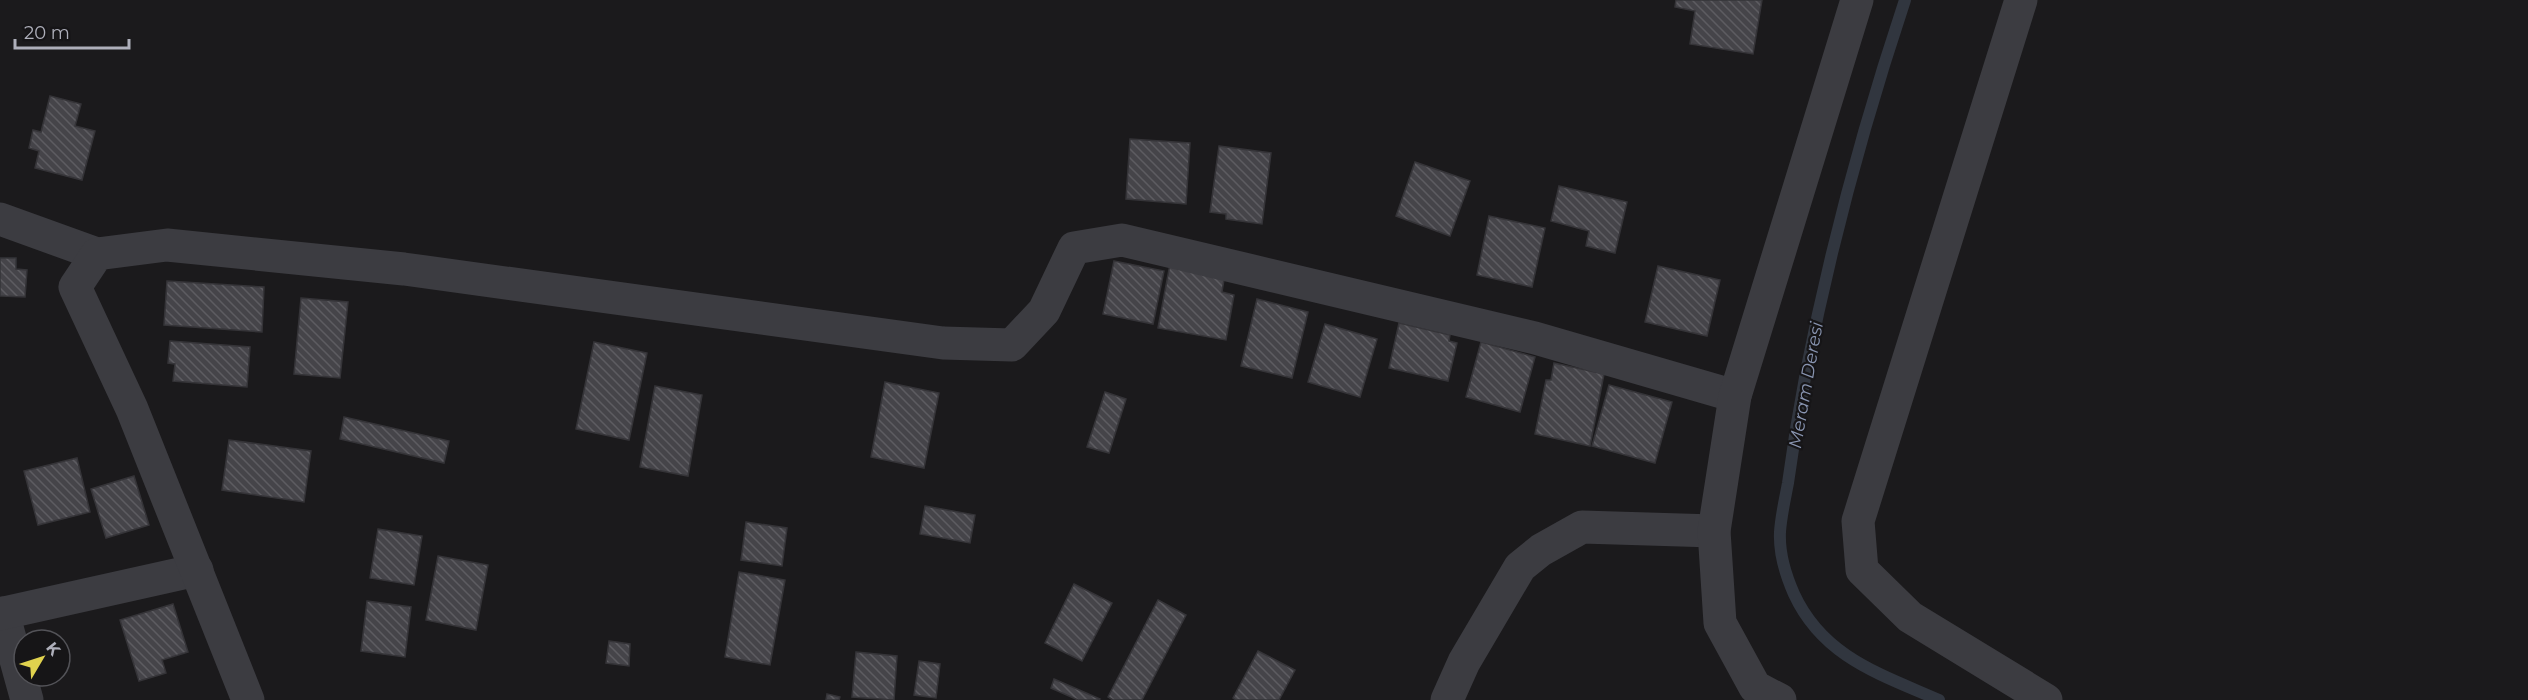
<svg xmlns="http://www.w3.org/2000/svg" width="2528" height="700" viewBox="0 0 2528 700" font-family="Montserrat,sans-serif">
	<style>
		.lines { fill: none; stroke-linecap: round; stroke-linejoin: round }
		.stream { stroke: #31363f; stroke-width: 12 }
		.building { fill: url(#building-back-hatch); stroke: #353438; stroke-width: 1.5 }
		.street { stroke: #3c3c41; stroke-width: 33 }
		.labels { text-anchor: middle; stroke-width: 4.5; stroke-linejoin: round; paint-order: stroke }
		.water-label { font-size: 18px; font-style: italic; fill: #8995b1; stroke: #161517 }
	</style>
	<defs>
		<pattern id="building-back-hatch" width="6" height="6" patternUnits="userSpaceOnUse" patternTransform="scale(1.5)"><rect width="6" height="6" fill="#454449"/><path d="M-1 5l2 2M0 0l6 6M5-1l2 2" fill="none" stroke="#5d5c61"/></pattern>
	</defs>
	<rect width="100%" height="100%" fill="#1b1a1c"/>
	<g class="lines">
		<path class="stream" d="M1905,0C1864,123 1831,244 1806,372C1799,409 1793,446 1788,483C1785,499 1781,516 1780,532C1779,552 1786,576 1794,594C1823,657 1880,674 1939,700"/>
	</g>
	<g class="building">
		<path d="M1676,0H1762L1753,54L1690,44L1695,11L1675,7Z"/>
		<path d="M50,96L81,104L75,126L95,131L82,180L35,168L39,151L29,148L33,130L41,132Z"/>
		<path d="M1130,139L1190,143L1186,204L1126,199Z"/>
		<path d="M1219,146L1271,153L1262,224L1226,219V214L1210,212Z"/>
		<path d="M1415,162L1470,181L1450,236L1396,216Z"/>
		<path d="M1559,186L1627,202L1615,253L1586,246L1589,231L1551,221Z"/>
		<path d="M1489,216L1545,228L1532,287L1477,275Z"/>
		<path d="M0,258H16V269L27,270L25,297L0,296Z"/>
		<path d="M1114,261L1164,271L1153,324L1103,314Z"/>
		<path d="M1170,264L1225,273L1222,292L1234,295L1226,340L1158,328Z"/>
		<path d="M1658,266L1720,280L1707,336L1645,322Z"/>
		<path d="M167,281L264,287L262,332L164,325Z"/>
		<path d="M301,298L348,302L340,378L294,374Z"/>
		<path d="M1257,299L1308,312L1292,378L1241,366Z"/>
		<path d="M1399,323L1450,335L1449,341L1457,343L1448,381L1389,368Z"/>
		<path d="M1325,324L1377,339L1360,397L1308,382Z"/>
		<path d="M170,341L250,347L247,387L173,381L175,364L168,363Z"/>
		<path d="M594,342L647,353L629,440L576,429Z"/>
		<path d="M1481,342L1535,357L1520,412L1466,397Z"/>
		<path d="M1554,363L1604,374L1590,446L1535,434L1546,380H1551Z"/>
		<path d="M885,382L939,393L924,468L871,457Z"/>
		<path d="M1609,385L1672,402L1655,463L1592,446Z"/>
		<path d="M655,386L702,395L688,476L640,467Z"/>
		<path d="M1105,392L1126,399L1109,453L1087,447Z"/>
		<path d="M344,417L449,441L444,463L340,439Z"/>
		<path d="M229,440L311,451L304,502L222,490Z"/>
		<path d="M77,458L90,512L38,525L24,471Z"/>
		<path d="M134,476L149,525L106,538L91,489Z"/>
		<path d="M925,506L975,515L970,543L920,534Z"/>
		<path d="M746,522L787,528L782,566L741,560Z"/>
		<path d="M378,529L422,536L414,585L370,578Z"/>
		<path d="M438,556L488,565L476,630L426,620Z"/>
		<path d="M739,572L785,580L770,665L725,657Z"/>
		<path d="M1074,584L1112,603L1082,661L1045,643Z"/>
		<path d="M1158,600L1186,615L1142,700H1113L1108,697Z"/>
		<path d="M367,601L411,607L405,657L361,651Z"/>
		<path d="M173,604L188,652L162,660L166,673L139,681L120,620Z"/>
		<path d="M609,641L630,644L629,666L606,663Z"/>
		<path d="M1258,651L1295,670L1279,700H1236L1233,698Z"/>
		<path d="M856,652L897,656L894,700L852,697Z"/>
		<path d="M919,661L940,664L936,698L914,695Z"/>
		<path d="M1054,679L1100,699L1099,700H1078L1051,688Z"/>
		<path d="M827,694L840,697L839,700H826Z"/>
	</g>
	<g class="lines">
		<g class="street">
			<path d="M2021,0L1858,521L1862,570L1910,617L2046,700"/>
			<path d="M0,219L97,254"/>
			<path d="M3,613L27,700"/>
			<path d="M0,614L197,570"/>
			<path d="M248,700L132,409L75,287L97,254L167,245L404,269L943,343L1012,345L1044,311L1074,248L1122,240L1535,338L1735,396"/>
			<path d="M1447,700L1464,662L1520,567L1541,550L1582,527L1714,531"/>
			<path d="M1780,700L1755,687L1720,623L1714,531L1735,396L1857,0"/>
		</g>
	</g>
	<g class="labels">
		<g class="water-label">
			<text transform="translate(1806 385) rotate(-80)" y="6">Meram Deresi</text>
		</g>
	</g>
	<g transform="translate(42 658) rotate(51)"><circle r="28" fill="#161517" stroke="#535358" stroke-width="1.5"/>
	<path d="M0-4.5L10 22L0 15L-10 22Z" fill="#e0d24e"/>
	<text y="-9" font-size="16" font-weight="bold" text-anchor="middle" fill="#aeafba">K</text>
	</g>
	<path d="M15 39v9h114v-9" fill="none" stroke="#aeafba" stroke-width="3"/>
	<text x="24" y="39" font-size="18" fill="#aeafba" stroke="#161517" stroke-width="4.5" paint-order="stroke">20 m</text>
</svg>
